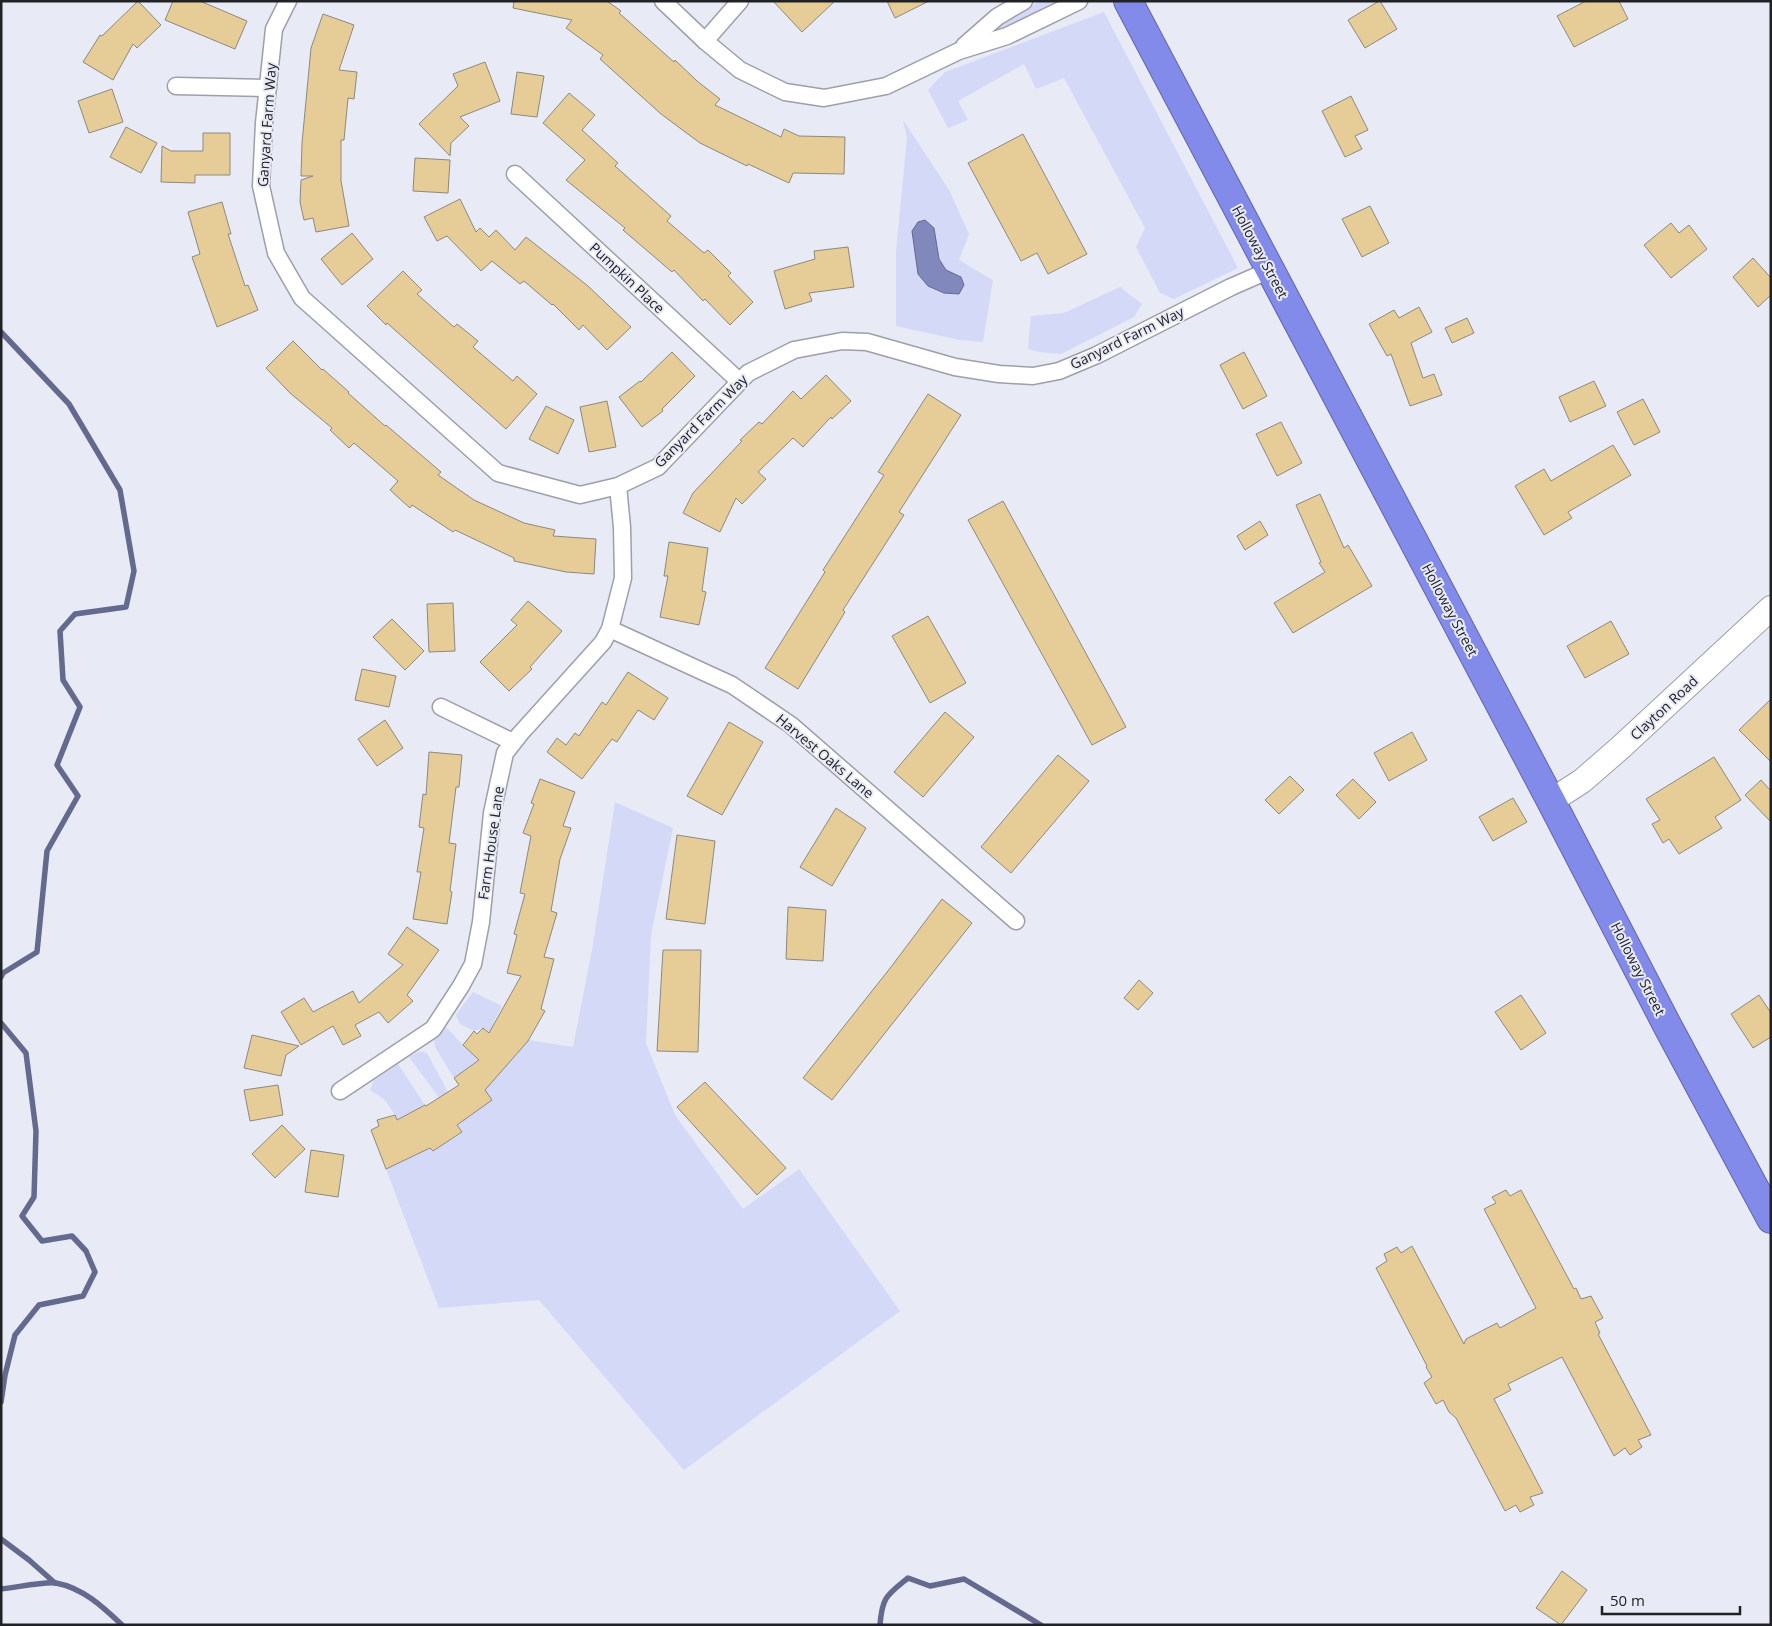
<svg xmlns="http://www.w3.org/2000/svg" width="1772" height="1626" viewBox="0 0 1772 1626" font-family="'Open Sans',sans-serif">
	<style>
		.green { fill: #d4d9f8 }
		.water { fill: #8188bb; stroke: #64698e }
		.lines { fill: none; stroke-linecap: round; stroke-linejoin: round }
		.stream { stroke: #64698e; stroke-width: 5.5 }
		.building { fill: #e6cd97; stroke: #8d8980 }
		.street-casing { stroke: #9d9fa9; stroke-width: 19 }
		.secondary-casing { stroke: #9d9fa9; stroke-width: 26 }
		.highway-casing { stroke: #6066a5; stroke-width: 30 }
		.street { stroke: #fff; stroke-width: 16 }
		.secondary { stroke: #fff; stroke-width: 24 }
		.highway { stroke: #828be9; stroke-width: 28 }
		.labels { text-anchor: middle; stroke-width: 4; stroke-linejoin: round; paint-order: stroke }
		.street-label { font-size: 14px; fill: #212226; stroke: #e8eaf5 }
	</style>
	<rect width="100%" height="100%" fill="#e8eaf5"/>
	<g class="green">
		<path d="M1041,1H1056L972,46L998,23Z"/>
		<path d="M1104,12L1238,268L1174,299L1160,293L1136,247L1145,228L1064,78L1036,89L1024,64L958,101L968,120L948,128L928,90L945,72Z"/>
		<path d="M903,120L949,190L969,234L959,260L993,280L983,342L960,340L896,326V252L907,138Z"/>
		<path d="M1120,287L1142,304L1134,317L1061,354L1039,352L1028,349L1031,316L1064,313Z"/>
		<path d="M615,802L673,828L651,935L646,1043L675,1115L743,1209L799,1169L900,1311L684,1470L539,1300L439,1308L386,1169L412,1156L395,1115L385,1100L370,1090L374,1080L398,1064L425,1105L414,1124L433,1151L462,1133L444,1104L409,1057L420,1051L427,1053L463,1120L469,1068L454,1078L435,1047L434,1039L446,1027L463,1045L497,1076L515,1055L483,1028L474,1031L460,1024L456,1015L473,992L502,1006L493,1023L528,1040L573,1047L592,950Z"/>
	</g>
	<path class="water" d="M925,220L934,228L939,259L946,270L961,277L964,285L959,294L944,293L928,286L918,274L912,231L918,222Z"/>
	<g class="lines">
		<g class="stream">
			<path d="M1,332L69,404L120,490L134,571L126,607L75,614L60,631L63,680L80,707L57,765L78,796L47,851L37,952L3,973L1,977"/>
			<path d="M1,1023L26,1053L36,1131L34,1197L22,1216L42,1241L72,1236L86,1251L95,1272L83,1296L39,1305L15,1335L5,1375L1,1402"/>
			<path d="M1,1539L29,1560L55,1583"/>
			<path d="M1,1589C14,1588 45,1581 56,1583C83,1588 103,1607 122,1625"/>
			<path d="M880,1625C882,1597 887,1595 908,1578L930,1586L964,1579L1041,1625"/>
		</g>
	</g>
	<g class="building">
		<path d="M138,1L161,25L137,48L133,44L113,80L83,62L100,35L102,36Z"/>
		<path d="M173,1H200L247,21L235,49L165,20Z"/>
		<path d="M514,1H607L621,11L619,13L674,62L675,60L697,81L720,99L715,105L781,137L784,129L799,136L845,137L844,174L793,173L789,183L748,164L747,166L700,143L661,114L600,59L603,55L566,28L572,20L513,8Z"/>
		<path d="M773,1H835L802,32Z"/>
		<path d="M887,1H929L895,18Z"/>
		<path d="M1379,1H1380L1397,29L1365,48L1348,20Z"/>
		<path d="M1586,1H1619L1628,19L1574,47L1557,16Z"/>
		<path d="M323,14L354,25L339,70L357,72L354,99L348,98L344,140H341V181L349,226L316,232L313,218L304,220L300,202L301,180L313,176H301L302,143L311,48Z"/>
		<path d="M485,62L500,101L460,117L469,126L451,143L450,156L419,124L458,86L453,74Z"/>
		<path d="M517,72L544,76L537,117L511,114Z"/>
		<path d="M112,89L123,122L89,133L78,101Z"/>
		<path d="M569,93L595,115L582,130L618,163L615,166L671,216L667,221L704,253L708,250L731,273L728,276L753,302L730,325L705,299L703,301L674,270L672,272L623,230L625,228L566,180L585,160L543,123Z"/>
		<path d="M1351,96L1368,130L1355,136L1362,149L1345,157L1322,111Z"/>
		<path d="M126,127L157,143L141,173L110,157Z"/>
		<path d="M203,133H230V175H195V183L161,182L162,146L171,151H203Z"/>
		<path d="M1023,134L1087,254L1048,274L1037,253L1021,261L968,163Z"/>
		<path d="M415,158L450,160L448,193L413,191Z"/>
		<path d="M460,199L476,232L480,228L489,237L496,230L515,250L526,237L588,286L631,327L607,350L583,325L579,330L553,304L552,305L524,281L520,284L492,261L481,271L447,236L437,241L424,217Z"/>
		<path d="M222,202L231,234H228L245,286L248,285L258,310L217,327L192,257L200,254L188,212Z"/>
		<path d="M1370,206L1389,243L1362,257L1342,219Z"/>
		<path d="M1671,223L1679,233L1689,225L1707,249L1671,278L1644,245Z"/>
		<path d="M352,233L373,259L342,285L321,259Z"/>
		<path d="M848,247L854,287L809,293L812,301L785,309L774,271L815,259L814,251Z"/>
		<path d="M1753,258L1771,278V295L1758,307L1733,277Z"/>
		<path d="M403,271L422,290L417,294L454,327L457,324L478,341L473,347L513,381L517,376L537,394L506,429L387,323L386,325L367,306Z"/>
		<path d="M1419,307L1432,332L1411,343L1423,378L1434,374L1442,395L1410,406L1391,354L1387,356L1369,324L1394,310L1399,318Z"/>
		<path d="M1467,318L1474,333L1452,343L1445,328Z"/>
		<path d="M293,341L322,370L323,369L349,392L348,393L385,426L386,425L441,472L438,475L474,500L524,523L555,530L553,536L596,539L594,574L566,572L514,561V558L455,530L453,532L412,505L410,508L390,490L398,481L354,443L349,448L330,430L332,428L290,393L266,368Z"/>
		<path d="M672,352L695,376L662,409L663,411L642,427L619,397L640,381L641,382Z"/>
		<path d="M1244,352L1267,396L1243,409L1220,365Z"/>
		<path d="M826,375L851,401L832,419L831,417L803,447L793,438L758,472L766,479L742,504L736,498L720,532L683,513L693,493L742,441L740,440L759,422L762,424L793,391L801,399Z"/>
		<path d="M1594,381L1606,406L1570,422L1559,397Z"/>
		<path d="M928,394L961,415L899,512L904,515L843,610L845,612L798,689L765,668L825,572L823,570L884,475L878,472Z"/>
		<path d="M1643,399L1660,432L1634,445L1617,412Z"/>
		<path d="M607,401L616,447L589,452L580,407Z"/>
		<path d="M546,406L574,420L558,454L529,439Z"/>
		<path d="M1281,422L1302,463L1277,476L1256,434Z"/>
		<path d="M1613,445L1631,475L1568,512L1572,518L1544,535L1515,486L1544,469L1551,481Z"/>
		<path d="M1320,494L1344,548L1348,545L1372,586L1293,633L1274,603L1325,572L1319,563L1321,562L1296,505Z"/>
		<path d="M1003,501L1126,727L1092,745L968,520Z"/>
		<path d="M1260,521L1268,535L1245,550L1237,536Z"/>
		<path d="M669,542L708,548L702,591L706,592L699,625L660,617L668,576H664Z"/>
		<path d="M528,601L562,631L530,667L532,669L509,691L480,662L517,625L511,620Z"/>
		<path d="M453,603L455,651L429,652L427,604Z"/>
		<path d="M928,616L966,683L930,703L892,636Z"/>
		<path d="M392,619L424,651L405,670L373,637Z"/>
		<path d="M1611,621L1629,654L1585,678L1567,646Z"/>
		<path d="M362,669L396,676L389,707L355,700Z"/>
		<path d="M628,672L668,698L654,720L638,710L617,742L612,739L582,779L547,752L557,738L566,745L575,733L579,736L602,702L606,705Z"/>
		<path d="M1771,699V762L1739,730Z"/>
		<path d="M945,712L974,737L923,797L894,772Z"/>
		<path d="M385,720L403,748L377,766L358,739Z"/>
		<path d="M729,722L763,742L722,815L687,796Z"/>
		<path d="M1412,732L1427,760L1389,781L1374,753Z"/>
		<path d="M429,752L462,755L459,787H456L449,843L456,844L450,891L452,892L447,924L413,919L421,872H417L424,828L419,827L423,794L426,795Z"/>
		<path d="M1058,755L1089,781L1011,873L981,847Z"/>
		<path d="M1714,757L1741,800L1715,817L1722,828L1679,854L1669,839L1663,843L1652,824L1660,820L1646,799Z"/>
		<path d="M1290,776L1304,790L1279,814L1265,800Z"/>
		<path d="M540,779L575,792L563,826L571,828L560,859L551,911L557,913L544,957L554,959L541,1009L545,1011L528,1041L485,1090L492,1100L457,1125L462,1132L433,1151L430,1148L386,1169L371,1130L379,1126L377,1120L395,1115L397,1120L425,1105L426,1106L459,1085L454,1078L479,1060L463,1045L474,1031L477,1034L483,1028L489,1033L521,976L507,973L517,935L514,934L525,894L520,893L531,836L523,833L534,804L531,803Z"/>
		<path d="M1353,779L1376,802L1359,819L1336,795Z"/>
		<path d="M1761,780L1771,791V822L1745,795Z"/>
		<path d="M1513,798L1527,822L1493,841L1479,817Z"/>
		<path d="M836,808L866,828L832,886L800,867Z"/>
		<path d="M677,835L715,841L705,924L666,919Z"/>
		<path d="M942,899L972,923L832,1100L803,1078L891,967Z"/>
		<path d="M788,907L826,910L823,961L786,959Z"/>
		<path d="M407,927L439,950L407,995L413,1001L388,1023L379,1012L355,1025L361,1036L343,1045L333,1026L301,1045L281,1012L304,998L313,1012L353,991L359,1003L403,965L388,954Z"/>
		<path d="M663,950H701L698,1052L657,1051Z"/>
		<path d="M1139,980L1153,993L1138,1010L1124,998Z"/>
		<path d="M1521,995L1546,1033L1521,1050L1495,1012Z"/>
		<path d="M1759,995L1771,1013V1037L1753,1048L1731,1014Z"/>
		<path d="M252,1035L299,1046L286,1055L281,1076L244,1068Z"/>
		<path d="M705,1082L786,1168L757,1195L677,1107Z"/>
		<path d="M278,1085L283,1115L250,1121L244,1090Z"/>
		<path d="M282,1125L305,1149L275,1178L252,1154Z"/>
		<path d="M311,1150L344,1155L338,1197L305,1192Z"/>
		<path d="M1506,1190L1510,1196L1521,1190L1574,1289L1576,1288L1581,1299L1591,1296L1603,1318L1595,1322L1600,1333L1598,1334L1651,1435L1638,1440L1642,1447L1630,1455L1625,1448L1614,1456L1562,1357L1508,1384L1511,1390L1494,1399L1543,1493L1530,1497L1534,1505L1520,1512L1516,1505L1505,1511L1456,1418L1449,1412L1443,1400L1436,1404L1424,1383L1432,1377L1426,1367L1427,1366L1376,1268L1387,1261L1384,1254L1397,1247L1401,1253L1412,1246L1464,1344L1466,1339L1497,1323L1500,1328L1536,1308L1484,1209L1496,1203L1492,1197Z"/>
		<path d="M1562,1571L1587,1590L1561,1625L1536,1608Z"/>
	</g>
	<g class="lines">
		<g class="street-casing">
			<g id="street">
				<path d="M288,1L274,29L264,123L261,186L276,253L302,298L498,473L580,495L618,486L658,467L748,373L794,350L842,341L867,342L955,367L999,374L1033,376L1059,371L1097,355L1231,287L1270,270"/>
				<path d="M663,1L705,41L740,70L785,92L824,98L886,86L959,51L1007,36L1079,1"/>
				<path d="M705,41L740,1"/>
				<path d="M964,46L997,17L1024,1"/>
				<path d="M176,86L268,88"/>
				<path d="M515,174L739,381"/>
				<path d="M610,629L732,685L791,725L1016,921"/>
				<path d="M441,707L513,742"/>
				<path d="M340,1091L433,1029L461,986L473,964L481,922L492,813L505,753L520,734L603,642L610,629L623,578L622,527L618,486"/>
			</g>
		</g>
		<g class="secondary-casing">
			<path id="secondary" d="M1551,801L1582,781L1620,748L1771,608"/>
		</g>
		<g class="highway-casing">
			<path id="highway" d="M1128,1L1551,801L1667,1025L1771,1219"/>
		</g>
		<use href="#street" class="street"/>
		<use href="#secondary" class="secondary"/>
		<use href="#highway" class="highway"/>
	</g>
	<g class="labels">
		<g class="street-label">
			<text transform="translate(267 125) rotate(-86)" y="5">Ganyard Farm Way</text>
			<text transform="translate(1260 252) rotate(62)" y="5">Holloway Street</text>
			<text transform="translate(627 278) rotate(43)" y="5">Pumpkin Place</text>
			<text transform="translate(1127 338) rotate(-26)" y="5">Ganyard Farm Way</text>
			<text transform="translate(701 421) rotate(-45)" y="5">Ganyard Farm Way</text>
			<text transform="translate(1450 610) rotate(62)" y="5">Holloway Street</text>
			<text transform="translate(1664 708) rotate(-43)" y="5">Clayton Road</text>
			<text transform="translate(825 756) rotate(40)" y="5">Harvest Oaks Lane</text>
			<text transform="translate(491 843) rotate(-82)" y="5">Farm House Lane</text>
			<text transform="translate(1638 969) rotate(63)" y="5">Holloway Street</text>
		</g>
	</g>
	<rect width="1772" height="1626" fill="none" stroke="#212226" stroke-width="5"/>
	<path d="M1602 1606v8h138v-8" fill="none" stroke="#212226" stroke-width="2.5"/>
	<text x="1610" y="1606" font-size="15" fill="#212226" stroke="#e8eaf5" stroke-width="4" paint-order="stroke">50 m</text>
</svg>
